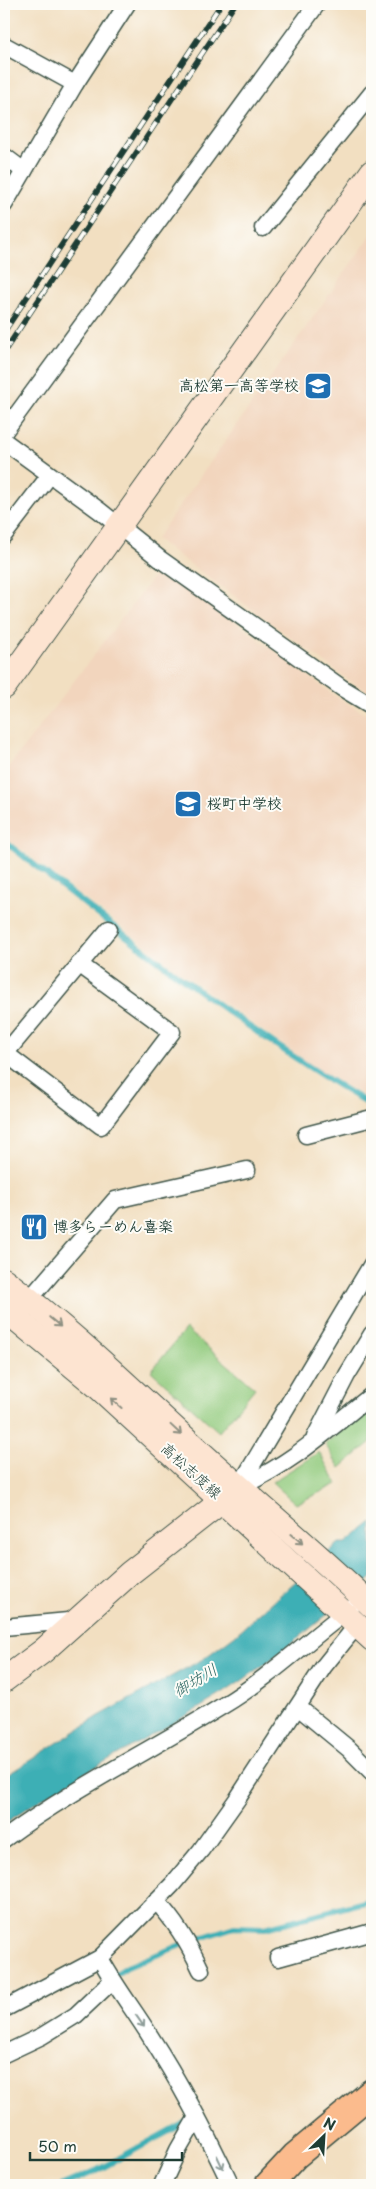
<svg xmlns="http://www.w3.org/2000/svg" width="376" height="2189" viewBox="0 0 376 2189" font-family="'Playpen Sans','Klee One',sans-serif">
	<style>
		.built { fill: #f2d5bd }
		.green { fill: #91ca7d; stroke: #588458 }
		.water { fill: #3eafb5; stroke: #2e7674 }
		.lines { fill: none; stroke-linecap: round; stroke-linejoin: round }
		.stream { stroke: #3eafb5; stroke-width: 6 }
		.street-casing { stroke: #3f5549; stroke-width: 19 }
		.secondary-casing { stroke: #3f5549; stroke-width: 26 }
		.primary-casing { stroke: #3f5549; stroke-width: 29 }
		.street { stroke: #fff; stroke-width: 16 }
		.secondary { stroke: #fde4d1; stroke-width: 24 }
		.primary { stroke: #fbbb8d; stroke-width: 26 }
		.rail-casing { stroke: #1f3d34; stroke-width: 5.5 }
		.rail { stroke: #fdfcf7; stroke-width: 4; stroke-dasharray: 11; stroke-linecap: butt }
		.oneway { stroke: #8e9082 }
		.oneway2 { stroke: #8f9e9a }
		.labels { text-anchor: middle; stroke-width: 4; stroke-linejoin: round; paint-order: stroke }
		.poi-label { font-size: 15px; font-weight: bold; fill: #1f3d34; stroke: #fdfcf7; text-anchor: start }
		.street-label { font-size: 15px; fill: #1f3d34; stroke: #fdfcf7 }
		.water-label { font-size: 16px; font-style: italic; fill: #2a6561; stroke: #fdfcf7 }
	</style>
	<rect width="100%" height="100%" fill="#fdfcf7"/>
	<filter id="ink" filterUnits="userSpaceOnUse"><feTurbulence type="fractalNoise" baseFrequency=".02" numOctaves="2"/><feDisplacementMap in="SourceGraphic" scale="10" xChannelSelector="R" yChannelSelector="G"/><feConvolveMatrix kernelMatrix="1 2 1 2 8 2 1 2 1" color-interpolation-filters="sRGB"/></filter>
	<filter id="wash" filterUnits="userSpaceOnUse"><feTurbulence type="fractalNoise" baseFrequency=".0096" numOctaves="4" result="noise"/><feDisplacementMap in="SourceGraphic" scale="20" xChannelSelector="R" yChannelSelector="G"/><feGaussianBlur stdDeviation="1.12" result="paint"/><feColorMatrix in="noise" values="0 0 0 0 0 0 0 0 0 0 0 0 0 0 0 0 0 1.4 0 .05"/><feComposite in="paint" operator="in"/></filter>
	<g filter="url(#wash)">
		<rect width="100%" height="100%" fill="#f2dfc1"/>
		<g class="built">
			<path d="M372,234V694L349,680L156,539Z"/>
			<path d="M161,567L335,696L372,718V1101L313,1066L176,969L4,836V773Z"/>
		</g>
		<g class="green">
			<path d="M186,1329L255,1388L219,1432L151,1371Z"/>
			<path d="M372,1404V1441L340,1468L325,1444Z"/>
			<path d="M319,1452L337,1484L296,1504L272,1482Z"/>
		</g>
		<path class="water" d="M372,1522V1578C323,1617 275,1660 222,1694C150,1739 74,1775 4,1824V1777L99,1716L203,1659L234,1636L339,1543H346Z"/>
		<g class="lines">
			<g class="stream">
				<path d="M4,841C123,934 242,1029 372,1106"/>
				<path d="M116,1974L127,1967L188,1942L234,1927L265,1928L372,1900"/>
				<path d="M63,2185L98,2170L189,2120"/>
			</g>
		</g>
	</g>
	<g filter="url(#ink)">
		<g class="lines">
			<g class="street-casing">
				<g id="street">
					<path d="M4,45L75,84"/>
					<path d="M4,156L24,171"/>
					<path d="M4,205L75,84L127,4"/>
					<path d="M263,228L372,93"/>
					<path d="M4,432L317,4"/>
					<path d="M4,441L100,511L160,559L342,688L372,706"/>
					<path d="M4,535L50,475"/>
					<path d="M5,1053L101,1126L172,1032L79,964"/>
					<path d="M4,1055L109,929"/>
					<path d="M306,1135L372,1118"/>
					<path d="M22,1308L115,1200L247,1170"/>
					<path d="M315,1437L347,1375L372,1334"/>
					<path d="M239,1487L372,1264"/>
					<path d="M239,1487C289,1466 330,1428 372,1395"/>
					<path d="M4,1627L79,1620"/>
					<path d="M298,1707L349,1749L372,1772"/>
					<path d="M4,1839C74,1788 151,1750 224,1705C270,1677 308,1640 351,1608"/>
					<path d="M156,1901C176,1922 189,1944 201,1970"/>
					<path d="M100,1958C115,1986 134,2010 150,2036C181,2084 207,2134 231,2185"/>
					<path d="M278,1958L372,1932"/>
					<path d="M4,2009L100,1958L172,1885L201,1850L238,1798L324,1666L357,1625"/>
					<path d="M4,2054L42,2036L76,2015L112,1981"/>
					<path d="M162,2185L178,2150L197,2117"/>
				</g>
			</g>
			<g class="secondary-casing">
				<g id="secondary">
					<path d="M4,687L372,172"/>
					<path d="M4,1280C78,1336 143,1401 211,1462C265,1510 320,1556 372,1606"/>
					<path d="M4,1309L96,1385L372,1639"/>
					<path d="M4,1680L43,1651L130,1573L236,1490"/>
				</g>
			</g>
			<g class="primary-casing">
				<path id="primary" d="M268,2185L295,2156L372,2092"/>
			</g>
			<use href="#street" class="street"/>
			<use href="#secondary" class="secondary"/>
			<use href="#primary" class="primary"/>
			<g class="rail-casing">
				<g id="rail">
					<path d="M4,332L221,4"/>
					<path d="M4,352L235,4"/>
				</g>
			</g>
			<use href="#rail" class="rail"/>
		</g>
		<defs><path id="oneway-shaft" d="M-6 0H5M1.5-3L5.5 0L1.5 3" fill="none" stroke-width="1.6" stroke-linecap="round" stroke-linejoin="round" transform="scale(1.25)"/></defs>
		<g class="oneway">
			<use href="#oneway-shaft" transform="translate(55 1322) rotate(40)"/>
			<use href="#oneway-shaft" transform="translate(116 1403) rotate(-138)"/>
			<use href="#oneway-shaft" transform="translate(176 1430) rotate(43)"/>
			<use href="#oneway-shaft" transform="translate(297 1539) rotate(41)"/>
		</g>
		<g class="oneway2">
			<use href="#oneway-shaft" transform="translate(140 2021) rotate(55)"/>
			<use href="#oneway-shaft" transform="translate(220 2162) rotate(65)"/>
		</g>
	</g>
	<defs>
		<g id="school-square" transform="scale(1.4375)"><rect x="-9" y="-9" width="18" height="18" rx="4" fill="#1f6fb2" stroke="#fdfcf7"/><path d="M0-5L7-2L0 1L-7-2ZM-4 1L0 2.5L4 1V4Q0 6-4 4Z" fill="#fff"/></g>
		<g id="restaurant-square" transform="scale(1.4375)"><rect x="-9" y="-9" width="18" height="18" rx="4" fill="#1f6fb2" stroke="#fdfcf7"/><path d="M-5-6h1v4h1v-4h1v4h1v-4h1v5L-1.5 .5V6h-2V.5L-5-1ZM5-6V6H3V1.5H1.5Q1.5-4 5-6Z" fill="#fff"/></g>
	</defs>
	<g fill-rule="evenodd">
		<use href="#school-square" x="318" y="386"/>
		<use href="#school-square" x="188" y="804"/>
		<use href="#restaurant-square" x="34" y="1227"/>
	</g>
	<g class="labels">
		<g class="poi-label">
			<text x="299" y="391" text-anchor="end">高松第一高等学校</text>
			<text x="207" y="809">桜町中学校</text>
			<text x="53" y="1232">博多らーめん喜楽</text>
		</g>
		<g class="street-label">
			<text transform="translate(191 1471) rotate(42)" y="5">高松志度線</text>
		</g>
		<g class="water-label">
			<text transform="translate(195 1680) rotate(-31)" y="6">御坊川</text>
		</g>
	</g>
	<rect width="376" height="2189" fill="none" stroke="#fdfcf7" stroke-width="20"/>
	<g transform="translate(324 2136) rotate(25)" stroke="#fdfcf7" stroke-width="4" paint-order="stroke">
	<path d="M0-4L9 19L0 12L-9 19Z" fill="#1f3d34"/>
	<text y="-8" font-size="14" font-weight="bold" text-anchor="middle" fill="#1f3d34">N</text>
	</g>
	<path d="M30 2152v8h152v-8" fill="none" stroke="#1f3d34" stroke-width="2.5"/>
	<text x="38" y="2152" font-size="15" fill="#1f3d34" stroke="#fdfcf7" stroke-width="4" paint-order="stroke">50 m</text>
</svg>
